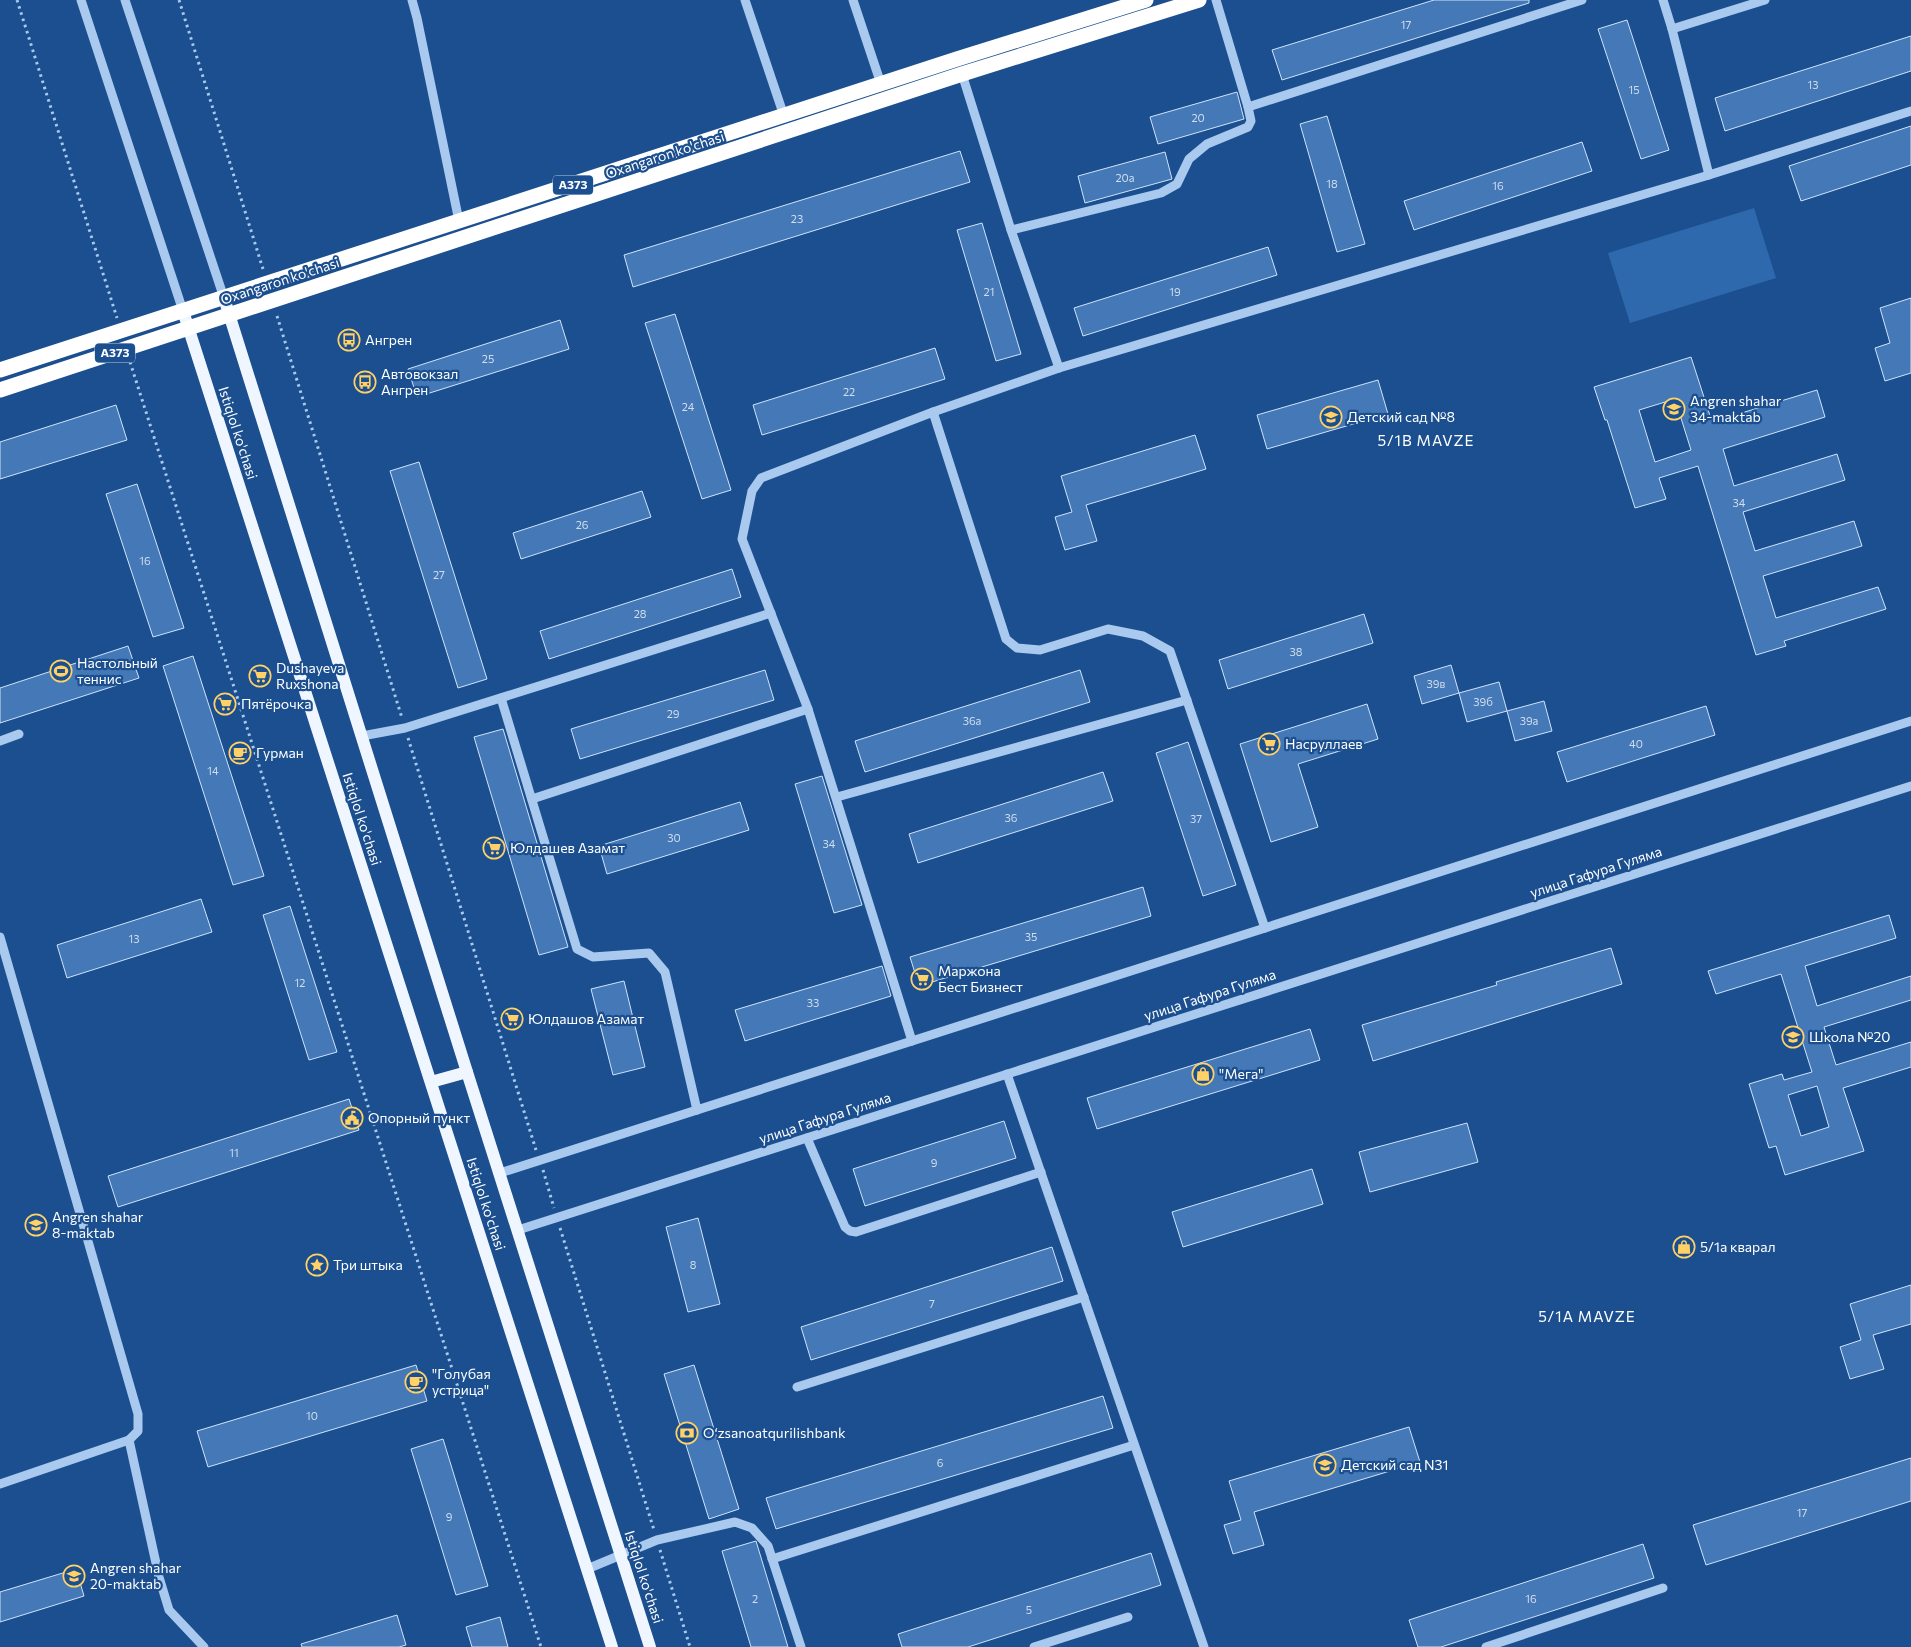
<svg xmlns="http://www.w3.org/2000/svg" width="1911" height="1647" viewBox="0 0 1911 1647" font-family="Commissioner,sans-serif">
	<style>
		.green { fill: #2e69ad }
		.building { fill: #4478b7; stroke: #cfe3fa; fill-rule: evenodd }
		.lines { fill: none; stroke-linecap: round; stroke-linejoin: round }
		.path { stroke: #a9c9ee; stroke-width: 3; stroke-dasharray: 2.5 4; stroke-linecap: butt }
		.minor { stroke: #a9c9ee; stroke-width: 9 }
		.major { stroke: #f0f6ff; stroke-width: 12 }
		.highway { stroke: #fff; stroke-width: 15 }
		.labels { text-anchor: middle; stroke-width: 4.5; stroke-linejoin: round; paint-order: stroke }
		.number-label { font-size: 11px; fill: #d0dded }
		.shield { fill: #1b4f8f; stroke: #bbcadd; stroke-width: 1 }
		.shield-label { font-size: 12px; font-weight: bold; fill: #fff }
		.street-label { font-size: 14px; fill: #fff; stroke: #1b4f8f }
		.poi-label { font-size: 14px; fill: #fff; stroke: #1b4f8f; text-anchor: start }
		.neighbourhood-label { font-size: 15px; letter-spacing: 1px; fill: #fff; stroke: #1b4f8f }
	</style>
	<rect width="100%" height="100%" fill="#1b4f8f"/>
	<path class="green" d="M1754,208L1776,278L1630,323L1608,253Z"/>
	<g class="building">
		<path d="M1434,0H1529V3L1282,80L1272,50Z"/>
		<path d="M1627,20L1669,150L1641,159L1598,29Z"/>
		<path d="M1911,36V71L1725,131L1715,98Z"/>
		<path d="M1237,92L1244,119L1158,144L1150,117Z"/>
		<path d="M1327,116L1365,244L1337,252L1300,124Z"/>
		<path d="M1911,126V165L1801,201L1789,166Z"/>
		<path d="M1582,142L1592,171L1414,230L1404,201Z"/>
		<path d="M960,151L970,182L633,287L624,255Z"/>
		<path d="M1165,152L1172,179L1085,203L1078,176Z"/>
		<path d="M982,223L1021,354L996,361L957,230Z"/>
		<path d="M1268,247L1277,275L1083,336L1074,308Z"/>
		<path d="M1911,298V373L1885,381L1875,348L1890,343L1880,308Z"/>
		<path d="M675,314L731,490L702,499L645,323Z"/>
		<path d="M560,320L569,349L417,397L408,369Z"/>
		<path d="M935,348L945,379L762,435L753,405Z"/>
		<path d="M1691,357L1712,422L1817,390L1825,417L1723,449L1734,486L1837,454L1845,480L1743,512L1755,551L1854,521L1862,546L1763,576L1776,618L1878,587L1886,609L1784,641L1786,646L1756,655L1698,466L1659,478L1666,499L1635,508L1607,420H1605L1594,387ZM1675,399L1691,450L1655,462L1639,410Z"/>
		<path d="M1378,380L1388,414L1267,449L1257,415Z"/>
		<path d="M116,405L127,440L0,479V442Z"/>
		<path d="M1195,435L1206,469L1086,505L1097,541L1065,550L1055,517L1072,512L1061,476Z"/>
		<path d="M419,462L487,679L458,688L390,471Z"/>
		<path d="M137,484L184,628L153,637L106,494Z"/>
		<path d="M642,491L651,517L521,559L513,533Z"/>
		<path d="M732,569L741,597L549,659L540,631Z"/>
		<path d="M1364,614L1373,643L1228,689L1219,660Z"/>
		<path d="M128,646L139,678L0,723V688Z"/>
		<path d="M193,656L264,876L233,885L163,666Z"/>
		<path d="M1451,665L1459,693L1422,704L1414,676Z"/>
		<path d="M765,670L774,700L580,759L571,729Z"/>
		<path d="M1080,670L1090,702L865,772L855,741Z"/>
		<path d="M1499,682L1507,711L1467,722L1459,693Z"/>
		<path d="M1544,701L1552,731L1515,741L1507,711Z"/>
		<path d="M1367,704L1378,739L1298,764L1318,827L1271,842L1240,744Z"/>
		<path d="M1706,706L1715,735L1567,782L1557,752Z"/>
		<path d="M503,729L568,947L539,955L474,737Z"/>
		<path d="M1188,742L1236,885L1203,896L1156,753Z"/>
		<path d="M1103,772L1113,801L918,863L909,834Z"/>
		<path d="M822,776L862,905L834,913L795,784Z"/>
		<path d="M740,802L749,830L607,874L599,846Z"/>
		<path d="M1143,887L1151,916L919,986L910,957Z"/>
		<path d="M201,899L212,932L67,978L57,945Z"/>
		<path d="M290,906L337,1052L309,1060L263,915Z"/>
		<path d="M1889,915L1896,938L1805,966L1817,1006L1911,976V1000L1824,1027L1836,1065L1911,1042V1067L1843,1088L1864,1151L1785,1175L1776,1146L1769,1148L1749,1084L1782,1074L1784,1080L1812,1072L1781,974L1716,994L1708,971ZM1817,1086L1829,1127L1801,1136L1788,1095Z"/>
		<path d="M1611,948L1622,984L1373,1061L1362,1025L1497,985L1496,982Z"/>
		<path d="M882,966L891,996L745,1041L735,1010Z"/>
		<path d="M624,981L645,1067L613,1075L591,989Z"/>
		<path d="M1310,1029L1320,1060L1097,1129L1087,1098Z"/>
		<path d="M349,1099L359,1130L118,1207L108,1176Z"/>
		<path d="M1004,1121L1016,1158L865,1206L853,1169Z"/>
		<path d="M1467,1123L1478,1162L1370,1192L1359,1152Z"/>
		<path d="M1312,1169L1323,1204L1183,1247L1172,1212Z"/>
		<path d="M698,1218L720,1304L688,1312L666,1227Z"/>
		<path d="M1052,1247L1063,1281L811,1360L801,1327Z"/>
		<path d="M1911,1285V1324L1873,1335L1884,1369L1850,1379L1840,1347L1861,1340L1850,1304Z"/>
		<path d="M416,1365L427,1401L208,1467L197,1431Z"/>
		<path d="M694,1365L739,1509L709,1519L664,1374Z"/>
		<path d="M1103,1396L1113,1428L776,1529L766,1498Z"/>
		<path d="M1409,1427L1420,1462L1254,1512L1264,1545L1233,1554L1224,1525L1241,1520L1229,1481Z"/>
		<path d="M443,1439L488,1586L456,1595L411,1449Z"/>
		<path d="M1911,1458V1501L1706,1565L1693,1525Z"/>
		<path d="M756,1541L788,1647H751L722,1551Z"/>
		<path d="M1643,1544L1654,1578L1441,1647H1418L1409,1620Z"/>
		<path d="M1151,1553L1161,1585L968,1647H902L898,1634Z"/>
		<path d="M76,1569L84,1596L0,1622V1592Z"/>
		<path d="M397,1615L406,1645L399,1647H302L301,1644Z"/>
		<path d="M500,1617L508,1647H472L466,1627Z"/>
	</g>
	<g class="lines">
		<g class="path">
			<path d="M17,0L117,318"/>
			<path d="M179,0L263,269"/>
			<path d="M277,316L402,718"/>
			<path d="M130,362L541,1647"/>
			<path d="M408,738L536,1150"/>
			<path d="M543,1170L554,1208"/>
			<path d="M560,1228L654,1530"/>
			<path d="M660,1550L690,1647"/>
		</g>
		<g class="minor">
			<path d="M81,0L183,311"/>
			<path d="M125,0L224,298"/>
			<path d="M412,0L417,18L459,221"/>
			<path d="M745,0L784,116"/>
			<path d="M853,0L881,84"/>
			<path d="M1663,0L1672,29L1709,175"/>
			<path d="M1672,29L1765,0"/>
			<path d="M962,74L1011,230L1059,368"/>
			<path d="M1248,107L1582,0"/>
			<path d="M1011,230L1161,193L1177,184L1189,159L1207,144L1248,127L1251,121L1248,107L1216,0"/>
			<path d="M933,412L1006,639L1017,648L1040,650L1108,629L1143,636L1170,651L1265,928"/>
			<path d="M501,698L577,949L593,957L649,953L665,972L697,1110"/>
			<path d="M362,736L405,728L771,613"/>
			<path d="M0,741L19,734"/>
			<path d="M837,797L1187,700"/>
			<path d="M532,799L808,709"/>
			<path d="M0,937L138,1414V1431L129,1440L0,1484"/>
			<path d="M912,1041L808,709L742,539L752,491L761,478L933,412L1059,368L1709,175L1911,111"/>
			<path d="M1007,1074L1204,1647"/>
			<path d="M807,1138L845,1227L850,1231L856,1232L1041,1172"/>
			<path d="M500,1173L1911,721"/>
			<path d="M518,1230L1911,786"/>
			<path d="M797,1387L1084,1297"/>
			<path d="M129,1440L159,1577L169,1610L204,1647"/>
			<path d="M772,1559L1134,1445"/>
			<path d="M587,1569L657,1540L735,1522L752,1528L768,1546L801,1647"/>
			<path d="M1034,1647L1128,1617"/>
			<path d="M1486,1647L1663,1588"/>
		</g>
		<g class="major">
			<path d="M224,298L467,1072L650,1647"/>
			<path d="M183,311L612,1647"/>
			<path d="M431,1082L467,1072"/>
		</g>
		<g class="highway">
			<path d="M0,370L957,59L1146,0"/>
			<path d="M0,390L962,74L1199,0"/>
		</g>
	</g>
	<defs>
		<g id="bus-ring" transform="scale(1.125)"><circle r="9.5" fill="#1b4f8f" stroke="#ffd166" stroke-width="1.5"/><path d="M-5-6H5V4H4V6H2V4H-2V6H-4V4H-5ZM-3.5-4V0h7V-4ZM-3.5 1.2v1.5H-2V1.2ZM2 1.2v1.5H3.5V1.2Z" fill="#ffd166"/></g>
		<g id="school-ring" transform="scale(1.125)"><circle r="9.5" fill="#1b4f8f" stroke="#ffd166" stroke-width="1.5"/><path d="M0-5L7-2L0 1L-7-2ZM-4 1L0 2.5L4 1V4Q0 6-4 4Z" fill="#ffd166"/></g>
		<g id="stadium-ring" transform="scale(1.125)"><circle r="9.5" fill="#1b4f8f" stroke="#ffd166" stroke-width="1.5"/><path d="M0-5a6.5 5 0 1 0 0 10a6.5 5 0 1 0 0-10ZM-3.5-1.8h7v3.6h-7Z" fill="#ffd166"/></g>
		<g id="supermarket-ring" transform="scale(1.125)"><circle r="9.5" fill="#1b4f8f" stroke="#ffd166" stroke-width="1.5"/><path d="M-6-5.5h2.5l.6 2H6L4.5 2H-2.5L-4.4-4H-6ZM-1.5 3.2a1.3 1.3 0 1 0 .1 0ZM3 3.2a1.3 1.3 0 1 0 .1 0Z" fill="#ffd166"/></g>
		<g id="cafe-ring" transform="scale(1.125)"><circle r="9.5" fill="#1b4f8f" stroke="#ffd166" stroke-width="1.5"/><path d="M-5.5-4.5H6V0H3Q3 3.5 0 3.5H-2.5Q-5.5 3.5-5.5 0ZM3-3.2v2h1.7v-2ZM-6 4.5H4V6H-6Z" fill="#ffd166"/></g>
		<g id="shop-ring" transform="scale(1.125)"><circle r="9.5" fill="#1b4f8f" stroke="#ffd166" stroke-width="1.5"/><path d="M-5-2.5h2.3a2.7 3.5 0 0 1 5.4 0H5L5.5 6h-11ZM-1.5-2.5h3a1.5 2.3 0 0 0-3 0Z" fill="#ffd166"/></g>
		<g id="civic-ring" transform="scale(1.125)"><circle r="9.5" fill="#1b4f8f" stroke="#ffd166" stroke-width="1.5"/><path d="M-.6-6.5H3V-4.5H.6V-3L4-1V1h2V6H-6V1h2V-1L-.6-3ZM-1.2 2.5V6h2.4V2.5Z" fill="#ffd166"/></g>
		<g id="sight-ring" transform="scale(1.125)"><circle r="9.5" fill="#1b4f8f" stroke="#ffd166" stroke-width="1.5"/><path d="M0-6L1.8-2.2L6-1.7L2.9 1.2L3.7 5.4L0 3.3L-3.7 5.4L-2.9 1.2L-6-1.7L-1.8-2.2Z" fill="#ffd166"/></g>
		<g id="bank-ring" transform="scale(1.125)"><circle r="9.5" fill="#1b4f8f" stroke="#ffd166" stroke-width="1.5"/><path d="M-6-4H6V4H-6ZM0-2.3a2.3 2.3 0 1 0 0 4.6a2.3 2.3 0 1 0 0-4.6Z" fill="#ffd166"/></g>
	</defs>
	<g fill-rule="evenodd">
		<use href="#bus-ring" x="349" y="340"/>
		<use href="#bus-ring" x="365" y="382"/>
		<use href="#school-ring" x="1674" y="409"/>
		<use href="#school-ring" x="1331" y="417"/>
		<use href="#stadium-ring" x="61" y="671"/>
		<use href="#supermarket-ring" x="260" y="676"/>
		<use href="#supermarket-ring" x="225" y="704"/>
		<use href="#supermarket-ring" x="1269" y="744"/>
		<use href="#cafe-ring" x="240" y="753"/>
		<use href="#supermarket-ring" x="494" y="848"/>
		<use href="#supermarket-ring" x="922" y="979"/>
		<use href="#supermarket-ring" x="512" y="1019"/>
		<use href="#school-ring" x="1793" y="1037"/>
		<use href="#shop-ring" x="1203" y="1074"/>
		<use href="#civic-ring" x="352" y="1118"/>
		<use href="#school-ring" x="36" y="1225"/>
		<use href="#shop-ring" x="1684" y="1247"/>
		<use href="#sight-ring" x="317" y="1265"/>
		<use href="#cafe-ring" x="416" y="1382"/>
		<use href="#bank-ring" x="687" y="1433"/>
		<use href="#school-ring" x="1325" y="1465"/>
		<use href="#school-ring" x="74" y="1576"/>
	</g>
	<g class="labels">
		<g class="number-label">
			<text x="1406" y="29">17</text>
			<text x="1813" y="89">13</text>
			<text x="1634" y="94">15</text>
			<text x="1198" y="122">20</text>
			<text x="1125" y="182">20а</text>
			<text x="1332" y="188">18</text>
			<text x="1498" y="190">16</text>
			<text x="797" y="223">23</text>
			<text x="989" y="296">21</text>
			<text x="1175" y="296">19</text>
			<text x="488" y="363">25</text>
			<text x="849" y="396">22</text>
			<text x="688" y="411">24</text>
			<text x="1739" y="507">34</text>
			<text x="582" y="529">26</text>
			<text x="145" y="565">16</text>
			<text x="439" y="579">27</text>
			<text x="640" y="618">28</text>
			<text x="1296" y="656">38</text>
			<text x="1436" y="688">39в</text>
			<text x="1483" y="706">39б</text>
			<text x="673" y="718">29</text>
			<text x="972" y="725">36а</text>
			<text x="1529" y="725">39а</text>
			<text x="1636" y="748">40</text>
			<text x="213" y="775">14</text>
			<text x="1011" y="822">36</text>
			<text x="1196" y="823">37</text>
			<text x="674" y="842">30</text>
			<text x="829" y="848">34</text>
			<text x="1031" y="941">35</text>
			<text x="134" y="943">13</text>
			<text x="300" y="987">12</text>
			<text x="813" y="1007">33</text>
			<text x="234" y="1157">11</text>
			<text x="934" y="1167">9</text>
			<text x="693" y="1269">8</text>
			<text x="932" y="1308">7</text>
			<text x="312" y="1420">10</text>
			<text x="940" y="1467">6</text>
			<text x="1802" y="1517">17</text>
			<text x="449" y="1521">9</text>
			<text x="755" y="1603">2</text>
			<text x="1531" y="1603">16</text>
			<text x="1029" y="1614">5</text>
		</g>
		<g class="shield">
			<rect x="553" y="175.5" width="40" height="19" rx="4"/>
			<rect x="95" y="343.5" width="40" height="19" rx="4"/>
		</g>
		<g class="shield-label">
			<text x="573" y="189">A373</text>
			<text x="115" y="357">A373</text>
		</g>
		<g class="street-label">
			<text transform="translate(665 155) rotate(-18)" y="5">Oxangaron ko'chasi</text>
			<text transform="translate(280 281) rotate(-18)" y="5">Oxangaron ko'chasi</text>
			<text transform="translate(238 433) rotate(72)" y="5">Istiqlol ko'chasi</text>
			<text transform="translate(362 819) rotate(72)" y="5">Istiqlol ko'chasi</text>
			<text transform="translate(1596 872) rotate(-18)" y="5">улица Гафура Гуляма</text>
			<text transform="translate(1210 995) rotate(-18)" y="5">улица Гафура Гуляма</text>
			<text transform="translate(825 1118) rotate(-18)" y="5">улица Гафура Гуляма</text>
			<text transform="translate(486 1204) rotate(72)" y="5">Istiqlol ko'chasi</text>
			<text transform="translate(644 1577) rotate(72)" y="5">Istiqlol ko'chasi</text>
		</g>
		<g class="poi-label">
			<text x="365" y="345">Ангрен</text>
			<text x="381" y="379">Автовокзал<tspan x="381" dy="16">Ангрен</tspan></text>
			<text x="1690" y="406">Angren shahar<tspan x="1690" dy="16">34-maktab</tspan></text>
			<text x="1347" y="422">Детский сад №8</text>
			<text x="77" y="668">Настольный<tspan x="77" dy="16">теннис</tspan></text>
			<text x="276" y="673">Dushayeva<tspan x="276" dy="16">Ruxshona</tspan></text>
			<text x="241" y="709">Пятёрочка</text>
			<text x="1285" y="749">Насруллаев</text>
			<text x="256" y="758">Гурман</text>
			<text x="510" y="853">Юлдашев Азамат</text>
			<text x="938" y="976">Маржона<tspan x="938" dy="16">Бест Бизнест</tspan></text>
			<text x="528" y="1024">Юлдашов Азамат</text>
			<text x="1809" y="1042">Школа №20</text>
			<text x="1219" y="1079">"Мега"</text>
			<text x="368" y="1123">Опорный пункт</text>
			<text x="52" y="1222">Angren shahar<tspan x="52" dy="16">8-maktab</tspan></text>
			<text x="1700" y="1252">5/1а кварал</text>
			<text x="333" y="1270">Три штыка</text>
			<text x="432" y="1379">"Голубая<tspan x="432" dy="16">устрица"</tspan></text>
			<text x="703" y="1438">Oʻzsanoatqurilishbank</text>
			<text x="1341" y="1470">Детский сад N31</text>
			<text x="90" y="1573">Angren shahar<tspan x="90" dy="16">20-maktab</tspan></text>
		</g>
		<g class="neighbourhood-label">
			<text x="1426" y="446">5/1B MAVZE</text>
			<text x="1587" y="1322">5/1A MAVZE</text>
		</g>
	</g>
</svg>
